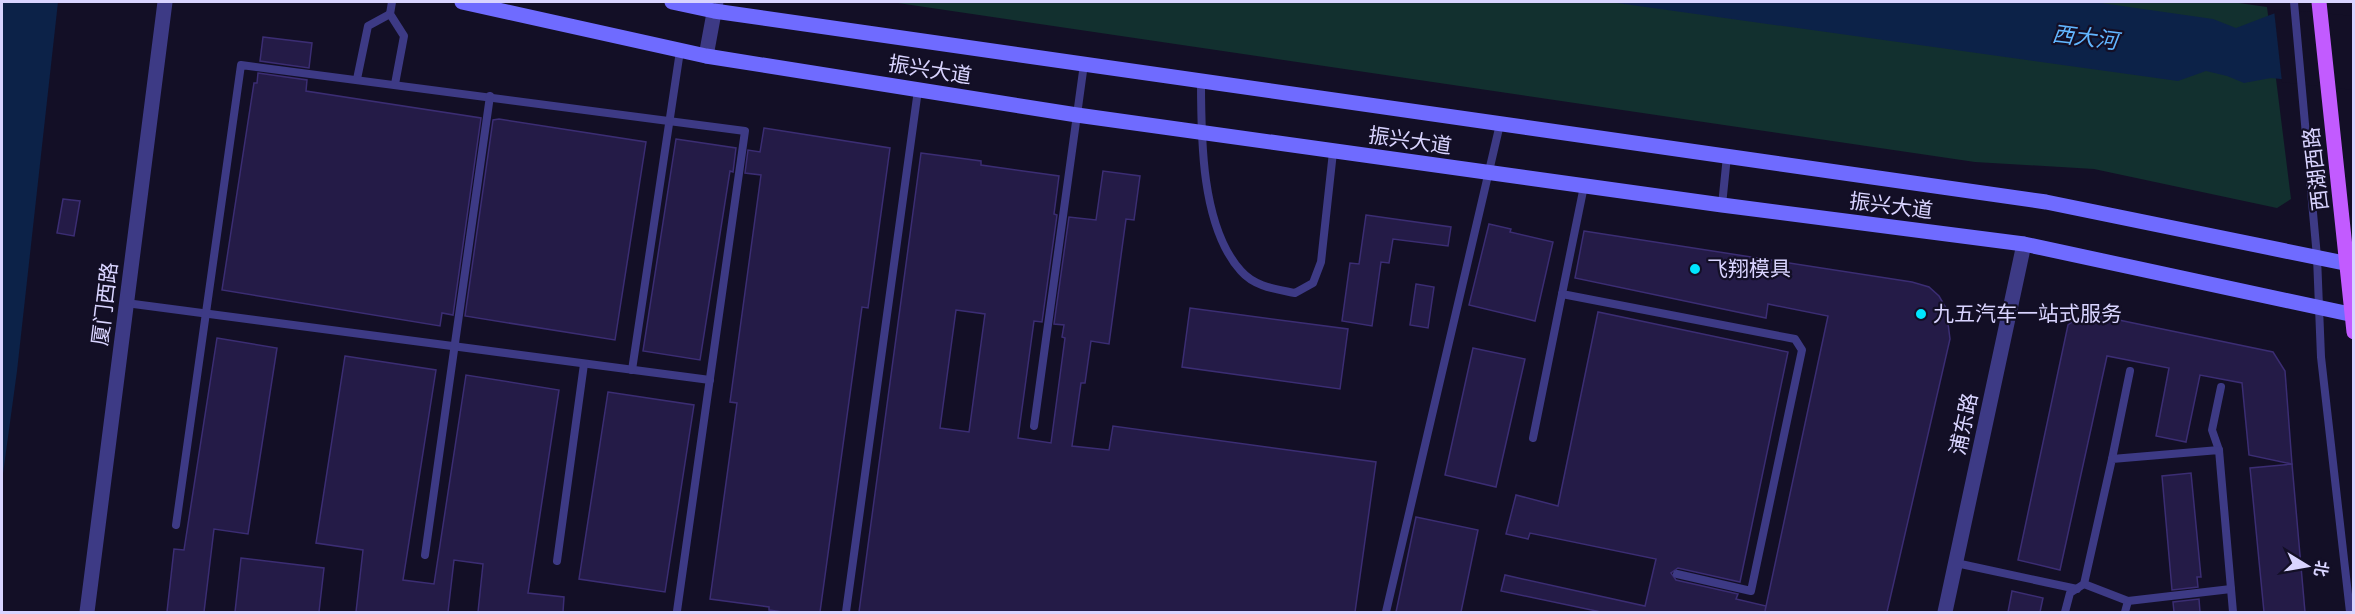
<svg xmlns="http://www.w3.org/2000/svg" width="2355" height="614" viewBox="0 0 2355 614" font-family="'Alegreya Sans','Noto Sans SC',sans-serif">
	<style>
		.green { fill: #12302f }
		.water { fill: #0c2248 }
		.pier { fill: #130f26 }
		.building { fill: #241b47; stroke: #3b2d73; stroke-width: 1.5; fill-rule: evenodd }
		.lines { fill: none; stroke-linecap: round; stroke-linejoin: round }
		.service { stroke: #3d3a85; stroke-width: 8 }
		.minor { stroke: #3d3a85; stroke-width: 15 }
		.tertiary { stroke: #3d3a85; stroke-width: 15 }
		.secondary { stroke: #6f6bff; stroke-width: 15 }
		.primary { stroke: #c25bff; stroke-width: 15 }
		.poi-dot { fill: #00e5ff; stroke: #130f26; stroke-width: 2 }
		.labels { text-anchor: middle; stroke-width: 4.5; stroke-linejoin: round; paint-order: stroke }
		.street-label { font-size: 21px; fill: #d9d4ff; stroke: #130f26 }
		.poi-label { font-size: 21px; fill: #d9d4ff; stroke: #130f26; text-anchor: start }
		.water-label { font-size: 22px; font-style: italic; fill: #62b6ff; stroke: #130f26 }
	</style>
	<rect width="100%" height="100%" fill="#130f26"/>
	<path class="green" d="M891,2H2232L2267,7L2291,199L2277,208L2094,169L1975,162Z"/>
	<g class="water">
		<path d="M2,2H58L17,371L2,481Z"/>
		<path d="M1610,2H2094L2213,19L2236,28L2278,12L2353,87L2271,78L2244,83L2227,76L2206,71L2178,81Z"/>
	</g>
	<path class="pier" d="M2278,9L2354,16V90L2282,82L2274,10Z"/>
	<g class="building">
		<path d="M263,37L312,43L309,68L260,61Z"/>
		<path d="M258,73L307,80L306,91L481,118L453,315L442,313L440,326L222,290L254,83H257Z"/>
		<path d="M499,119L646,142L615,340L465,316L493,120Z"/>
		<path d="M764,128L890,148L868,308L862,307L820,612H783L769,610V607L710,599L737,403L730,402L761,175L745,173L748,150L760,152Z"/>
		<path d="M676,139L736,148L733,172L730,171L700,360L643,351Z"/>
		<path d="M921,153L981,161V165L1059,176L1054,214L1057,215L1042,322L1034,321L1018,438L1051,443L1065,338L1062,337L1064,325L1054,324L1069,217L1096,220L1103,171L1140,176L1134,220L1126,219L1109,344L1091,341L1085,383H1081L1072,446L1109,450L1113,426L1376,462L1355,612H859ZM956,310L985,314L969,432L940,428Z"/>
		<path d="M63,199L80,201L74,236L57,233Z"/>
		<path d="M1366,215L1451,227L1448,246L1393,239L1389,263L1381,262L1372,326L1342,321L1350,263L1359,264Z"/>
		<path d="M1489,224L1511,229L1510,232L1553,242L1535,321L1469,305Z"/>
		<path d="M1584,231L1912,282L1929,287L1939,296L1946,308L1950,339L1887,612H1601L1501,591L1505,575L1645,606L1656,559L1530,533L1528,539L1506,534L1516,495L1558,506L1598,312L1788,352L1740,582L1678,568L1671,573L1676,580L1738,594L1736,599L1766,606L1765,611L1828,316L1768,304L1766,318L1575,278Z"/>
		<path d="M1416,284L1434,287L1428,328L1410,325Z"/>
		<path d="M1190,308L1348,329L1340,389L1182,367Z"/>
		<path d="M2085,313L2273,352L2285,371L2292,464L2249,455L2242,383L2200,375L2186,442L2156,436L2169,368L2107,356L2060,570L2018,560L2068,325Z"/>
		<path d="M217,338L277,348L248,534L214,529L204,612H167L174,549L184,550Z"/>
		<path d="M1473,348L1525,359L1496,487L1445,475Z"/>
		<path d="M345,356L436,370L403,580L434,584L466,375L559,390L528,593L564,597L563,612H478L483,564L454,560L448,612H356L363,550L316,543Z"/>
		<path d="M608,392L694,405L665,592L579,579Z"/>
		<path d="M2292,464L2305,612H2264L2250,468Z"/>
		<path d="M2191,473L2201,577H2197L2198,587L2172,590L2162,476Z"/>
		<path d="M1416,517L1478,530L1461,612H1396Z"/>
		<path d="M241,558L324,568L319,612H235Z"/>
		<path d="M2012,591L2043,598L2040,612H2008Z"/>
		<path d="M2199,599L2200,612H2174L2173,602Z"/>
	</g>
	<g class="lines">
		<g class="service">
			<path d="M392,2L390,14L404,36L395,84"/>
			<path d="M2294,2L2317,257L2321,357L2350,612"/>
			<path d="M357,79L368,26L390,14"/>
			<path d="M1201,81C1201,137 1201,227 1241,271C1255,287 1276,289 1295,293L1313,283L1321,262L1333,152"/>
			<path d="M1584,186L1562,294L1795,339L1802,350L1751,591L1677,574"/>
			<path d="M1722,205L1727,156"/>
			<path d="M126,303L710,380"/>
			<path d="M632,370L680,51"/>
			<path d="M1034,426L1084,64"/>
			<path d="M1533,438L1562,294"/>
			<path d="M2219,450L2212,430L2221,387"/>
			<path d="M2112,459L2130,371"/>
			<path d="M176,525L241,65L745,131L677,611"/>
			<path d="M425,555L490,96"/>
			<path d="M557,561L584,364"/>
			<path d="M1956,563L2077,589"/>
			<path d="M2084,584L2128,601L2125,612"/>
			<path d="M2128,601L2231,589"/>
			<path d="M846,612L918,90"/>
			<path d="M1386,612L1500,124"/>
			<path d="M2065,612L2070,593L2084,584L2112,459L2219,450L2233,612"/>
		</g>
		<path class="minor" d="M706,56L716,2"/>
		<g class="tertiary">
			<path d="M87,612L165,2"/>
			<path d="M1945,612L2024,244"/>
		</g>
		<g class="secondary">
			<path d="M462,2L706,56L1077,115L1722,205L2024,244L2354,315"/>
			<path d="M672,2L714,11L2046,202L2354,265"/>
		</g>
		<path class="primary" d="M2319,2L2354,332"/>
	</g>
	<g class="poi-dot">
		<circle cx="1695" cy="269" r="6"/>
		<circle cx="1921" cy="314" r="6"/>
	</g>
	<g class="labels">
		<g class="street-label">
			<text transform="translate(930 70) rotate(9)" y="7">振兴大道</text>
			<text transform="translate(1410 141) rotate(8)" y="7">振兴大道</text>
			<text transform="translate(2316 169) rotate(-97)" y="7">西湖西路</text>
			<text transform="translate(1891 206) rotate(7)" y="7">振兴大道</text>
			<text transform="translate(105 304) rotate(-83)" y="7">厦门西路</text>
			<text transform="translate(1964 424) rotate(-78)" y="7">浦东路</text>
		</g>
		<g class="poi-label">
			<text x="1707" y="276">飞翔模具</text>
			<text x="1933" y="321">九五汽车一站式服务</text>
		</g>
		<g class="water-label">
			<text transform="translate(2085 37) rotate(7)" y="8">西大河</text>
		</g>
	</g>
	<rect width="2355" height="614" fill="none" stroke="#d9d4ff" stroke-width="6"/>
	<g transform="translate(2307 566) rotate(101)" stroke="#130f26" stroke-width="4.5" paint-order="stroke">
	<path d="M0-4.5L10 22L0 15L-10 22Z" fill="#d9d4ff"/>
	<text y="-9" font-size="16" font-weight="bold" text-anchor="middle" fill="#d9d4ff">北</text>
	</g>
</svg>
